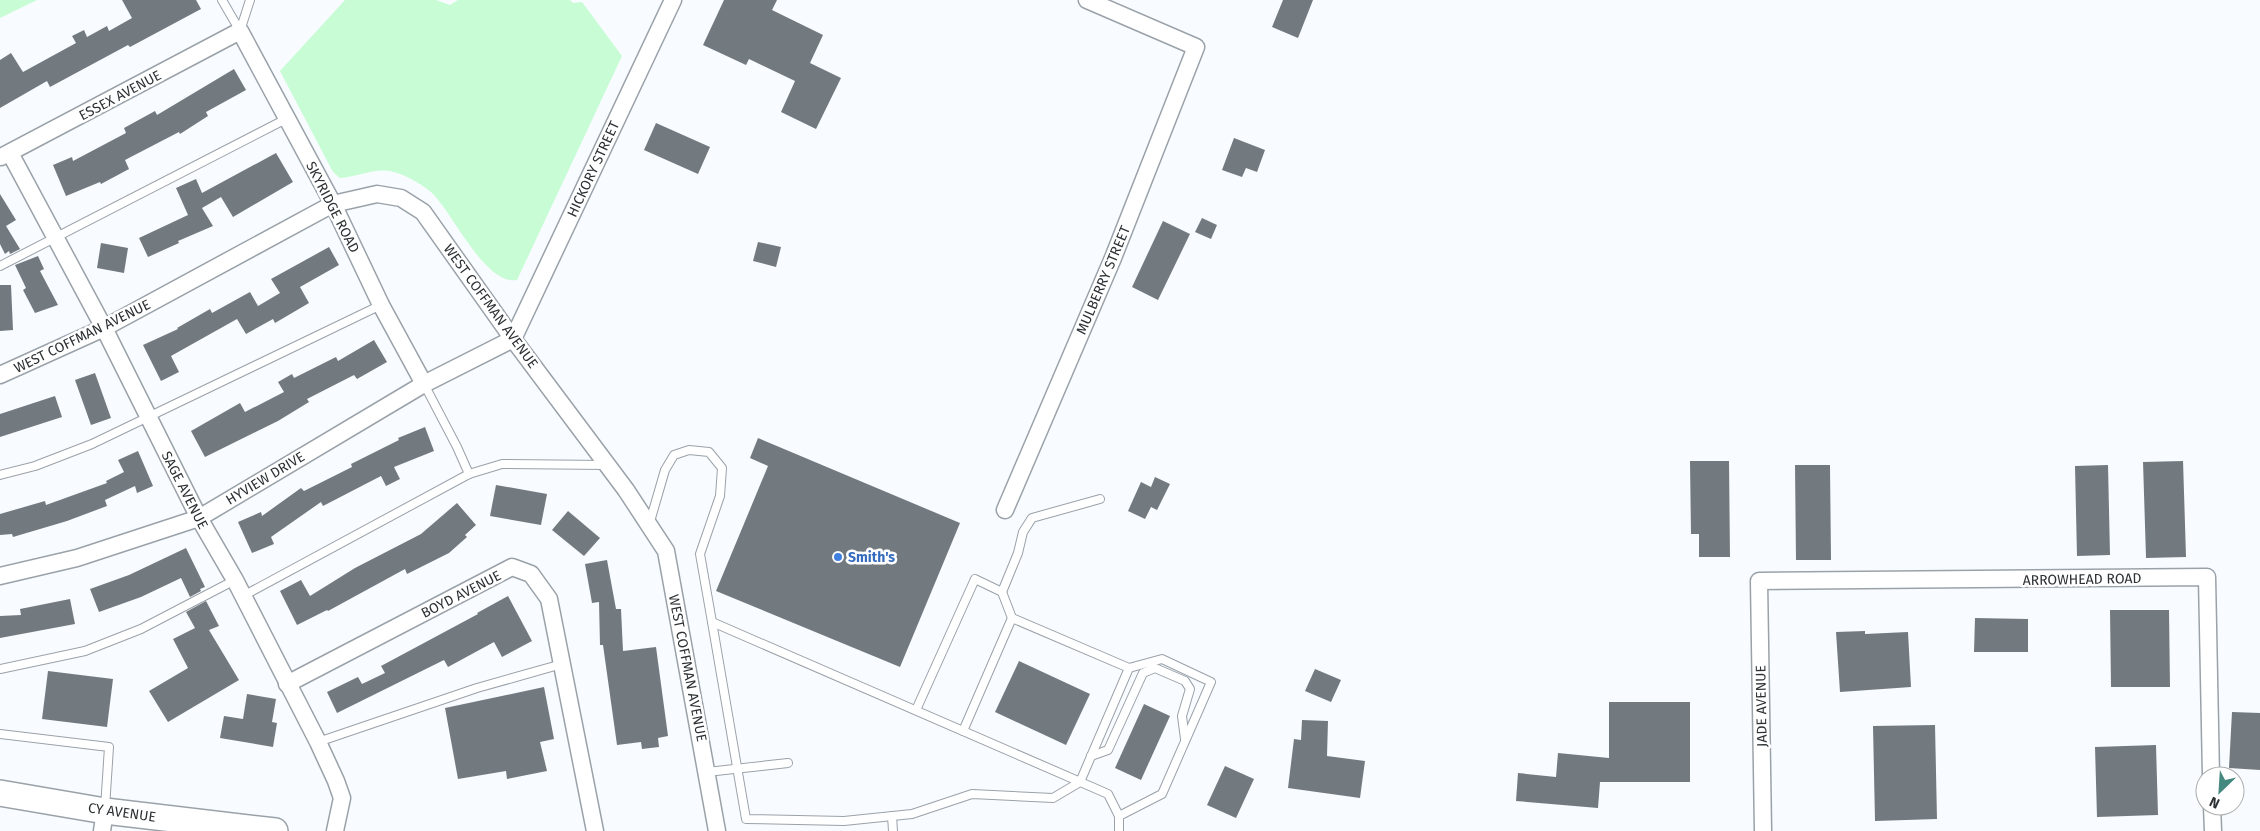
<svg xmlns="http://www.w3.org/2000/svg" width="2260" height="831" viewBox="0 0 2260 831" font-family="'Fira Sans',sans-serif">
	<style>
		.green { fill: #c7fcd4 }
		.building { fill: #727a80 }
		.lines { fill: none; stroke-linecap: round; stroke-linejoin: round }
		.lane-casing { stroke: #9aa2a9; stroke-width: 10 }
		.street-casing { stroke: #9aa2a9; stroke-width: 19 }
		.primary-casing { stroke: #9aa2a9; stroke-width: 28 }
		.lane { stroke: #fff; stroke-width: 8 }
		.street { stroke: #fff; stroke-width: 16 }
		.primary { stroke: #fff; stroke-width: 25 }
		.shop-dot { fill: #3f7fe0; stroke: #fff; stroke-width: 2 }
		.labels { text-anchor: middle; stroke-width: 5; stroke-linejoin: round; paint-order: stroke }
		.street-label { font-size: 14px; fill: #2d3133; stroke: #fff }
		.shop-label { font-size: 14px; font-weight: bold; fill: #366cbe; stroke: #fff; text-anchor: start }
	</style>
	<rect width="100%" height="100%" fill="#f8fbff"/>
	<g class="green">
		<path d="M0,0H37L0,18Z"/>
		<path d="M345,0H436L450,5L458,0H570L573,3L582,2L622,56L517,280C485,286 452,211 431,192C420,183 404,174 390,171C374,168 356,177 340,178L333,172L280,71Z"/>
	</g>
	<g class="building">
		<path d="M122,0H196L201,9L130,47L128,45L50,87L47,81L0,108V60L11,53L23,72L76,43L72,36L84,30L87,37L107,26L109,31L132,18Z"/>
		<path d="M724,0H777L772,10L823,35L810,63L841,78L816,129L781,112L795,81L749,59L746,65L703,45Z"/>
		<path d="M1283,0H1313L1298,38L1272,27Z"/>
		<path d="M234,69L246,90L206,112L208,116L180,134L179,132L125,160L129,169L101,184L100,182L66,196L53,165L72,157L73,161L126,133L124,128L155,111L157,115Z"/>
		<path d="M656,123L710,147L698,174L644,150Z"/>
		<path d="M1234,138L1265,150L1257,172L1246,168L1242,177L1222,170Z"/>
		<path d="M276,153L293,182L233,217L221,197L202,208L213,226L178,241L179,243L148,257L139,238L188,215L176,188L196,179L202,193Z"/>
		<path d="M0,194L16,220L6,226L20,249L10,254L9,251L5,254L0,244Z"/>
		<path d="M1202,218L1217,225L1211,239L1195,232Z"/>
		<path d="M1163,221L1190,234L1158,300L1132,287Z"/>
		<path d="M758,242L781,247L776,267L753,261Z"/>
		<path d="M101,243L128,248L124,273L97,268Z"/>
		<path d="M329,247L339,265L300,287L309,303L275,323L273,319L246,334L237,319L171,356L179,372L161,381L143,345L178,329L177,328L210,309L212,313L250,292L258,306L280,293L271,279Z"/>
		<path d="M38,256L44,269L40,271L58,305L35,313L23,290L26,288L15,265Z"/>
		<path d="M0,285H11L13,330L0,331Z"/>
		<path d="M374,340L387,362L357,379L354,375L307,399L309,402L278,421L205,457L191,431L240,403L245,412L284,392L278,382L292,374L294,378L336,357L338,361Z"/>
		<path d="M95,373L111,418L91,425L75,380Z"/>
		<path d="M55,396L62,417L0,437V414Z"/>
		<path d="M425,427L434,451L394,467L400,479L386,486L381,476L323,506L321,502L271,537L274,544L252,553L238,522L261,512L262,516L301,488L304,491L352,467L351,464L399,440L398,438Z"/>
		<path d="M758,438L960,523L900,667L716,591L768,466L750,458Z"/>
		<path d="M138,451L153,486L137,493L135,486L105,500L107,506L67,521L13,537L12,534L0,535V514L45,501L46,505L107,483L106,481L124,472L118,460Z"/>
		<path d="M1690,461H1729L1730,557H1699V534H1691Z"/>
		<path d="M2183,461L2186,557L2146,558L2143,462Z"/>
		<path d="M1795,465H1830L1831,560H1796Z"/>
		<path d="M2108,465L2110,555L2077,556L2075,466Z"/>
		<path d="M1155,477L1170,484L1157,510L1151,507L1145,519L1128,511L1141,482L1151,487Z"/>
		<path d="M496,485L547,494L541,525L490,516Z"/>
		<path d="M457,503L476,525L465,535L467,537L449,553L407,574L405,569L328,611L327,610L297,625L280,591L301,580L310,596L355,568L421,534Z"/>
		<path d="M568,511L600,538L584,556L552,530Z"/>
		<path d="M186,548L205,587L200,589L201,591L190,597L181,578L141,597L99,612L90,589L129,575Z"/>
		<path d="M607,560L616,609H621L623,651L656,647L668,736L658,738L659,747L642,749L641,742L617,745L603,645H600L599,602L592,603L585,564Z"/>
		<path d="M508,596L532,641L502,657L494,642L448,667L444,660L337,713L327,692L358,677L362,684L385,673L381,666L478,614L477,613Z"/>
		<path d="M70,599L75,624L0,638V616L21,615L20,609Z"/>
		<path d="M206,601L219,626L209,630L239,680L168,722L149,691L188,668L173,639L195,628L186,612Z"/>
		<path d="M2110,610H2169L2170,687H2111Z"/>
		<path d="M1975,618L2028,619V652H1974Z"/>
		<path d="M1865,631V634L1908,632L1911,687L1840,692L1836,632Z"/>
		<path d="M1019,661L1090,694L1066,745L995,712Z"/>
		<path d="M1315,669L1341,680L1331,702L1305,691Z"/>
		<path d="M48,671L113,679L107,727L42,719Z"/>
		<path d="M544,687L554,739L540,742L547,771L507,779L506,771L458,779L445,708Z"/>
		<path d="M247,694L276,699L272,722L277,723L273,747L220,738L224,716L243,719Z"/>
		<path d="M1609,702H1690V782H1600L1598,808L1516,801L1518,773L1556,777L1558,753L1609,758Z"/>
		<path d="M1144,704L1170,716L1141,780L1115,768Z"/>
		<path d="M2232,712L2260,713V770L2229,768Z"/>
		<path d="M1302,720L1328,721L1327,756L1365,761L1360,798L1288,788L1294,739L1301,740Z"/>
		<path d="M1935,725L1937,819L1875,821L1873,726Z"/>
		<path d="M2156,745L2158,815L2097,817L2095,747Z"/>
		<path d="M1225,766L1254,779L1236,818L1207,805Z"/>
	</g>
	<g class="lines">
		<g class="lane-casing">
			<g id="lane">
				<path d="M222,0L240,31"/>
				<path d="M240,31L250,0"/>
				<path d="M0,266L286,119"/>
				<path d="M424,384L457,447L469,474"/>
				<path d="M0,475L35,466L92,444L381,305"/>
				<path d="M649,525L665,470L674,455L689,450L709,452L722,468L720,496L700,554L712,622L1108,794L1119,816V831"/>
				<path d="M1002,592L1018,553L1023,532L1032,518L1100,499"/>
				<path d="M243,596L469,474L502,464L606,465"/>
				<path d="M712,622L746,819L844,821L912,814L972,794L1053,798L1080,782L1129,668L1012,618L1002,592L975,579L916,710"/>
				<path d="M0,669L85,651L141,629L235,580"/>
				<path d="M963,731L1012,618"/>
				<path d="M0,734L109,747L105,808"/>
				<path d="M318,742L477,688L562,664"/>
				<path d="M1091,756L1108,750L1143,673L1155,668L1185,681L1190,689L1182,716L1185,739"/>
				<path d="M707,772L788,763"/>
				<path d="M892,816L893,831"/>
				<path d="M1119,816L1162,794L1211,682L1162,659L1129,668"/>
			</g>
		</g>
		<g class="street-casing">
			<g id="street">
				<path d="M10,153L104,328L199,518L235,580L318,742L336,781L342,798L335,831"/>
				<path d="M1,157L240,31L333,204L381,305L424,384"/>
				<path d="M0,375L104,328L333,204L377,194L401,198L423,212L513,339L626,490L666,551L717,831"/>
				<path d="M1005,510L1113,258L1196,47L1087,0"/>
				<path d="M0,576L77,558L199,518L424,384L513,339L673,0"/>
				<path d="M287,684L512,567L531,574L549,599L595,831"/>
				<path d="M2212,806L2213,831"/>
				<path d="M102,831L105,811"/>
				<path d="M1763,831L1759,581L2207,577L2211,776"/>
			</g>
		</g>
		<g class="primary-casing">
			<path id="primary" d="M0,793L105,811L275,831"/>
		</g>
		<use href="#lane" class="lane"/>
		<use href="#street" class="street"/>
		<use href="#primary" class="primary"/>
	</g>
	<circle class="shop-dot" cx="838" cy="557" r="5"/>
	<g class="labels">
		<g class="street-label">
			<text transform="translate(120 95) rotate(-28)" y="5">ESSEX AVENUE</text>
			<text transform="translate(593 169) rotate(-65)" y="5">HICKORY STREET</text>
			<text transform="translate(333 207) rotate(63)" y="5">SKYRIDGE ROAD</text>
			<text transform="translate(1103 280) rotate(-67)" y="5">MULBERRY STREET</text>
			<text transform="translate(491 306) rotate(54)" y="5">WEST COFFMAN AVENUE</text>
			<text transform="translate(82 336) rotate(-26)" y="5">WEST COFFMAN AVENUE</text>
			<text transform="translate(265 478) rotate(-31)" y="5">HYVIEW DRIVE</text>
			<text transform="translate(185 490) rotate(63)" y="5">SAGE AVENUE</text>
			<text transform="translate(2082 579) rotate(-1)" y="5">ARROWHEAD ROAD</text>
			<text transform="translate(461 594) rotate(-27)" y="5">BOYD AVENUE</text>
			<text transform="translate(688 668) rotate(79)" y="5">WEST COFFMAN AVENUE</text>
			<text transform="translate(1761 706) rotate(-91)" y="5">JADE AVENUE</text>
			<text transform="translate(122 812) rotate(8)" y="5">CY AVENUE</text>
		</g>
		<g class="shop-label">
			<text x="848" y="562">Smith's</text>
		</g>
	</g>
	<g transform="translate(2220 791) rotate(205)"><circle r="24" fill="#ffffff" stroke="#abadad"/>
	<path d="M0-4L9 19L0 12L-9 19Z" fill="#44897f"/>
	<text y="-8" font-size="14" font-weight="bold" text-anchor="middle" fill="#2d3133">N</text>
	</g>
</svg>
